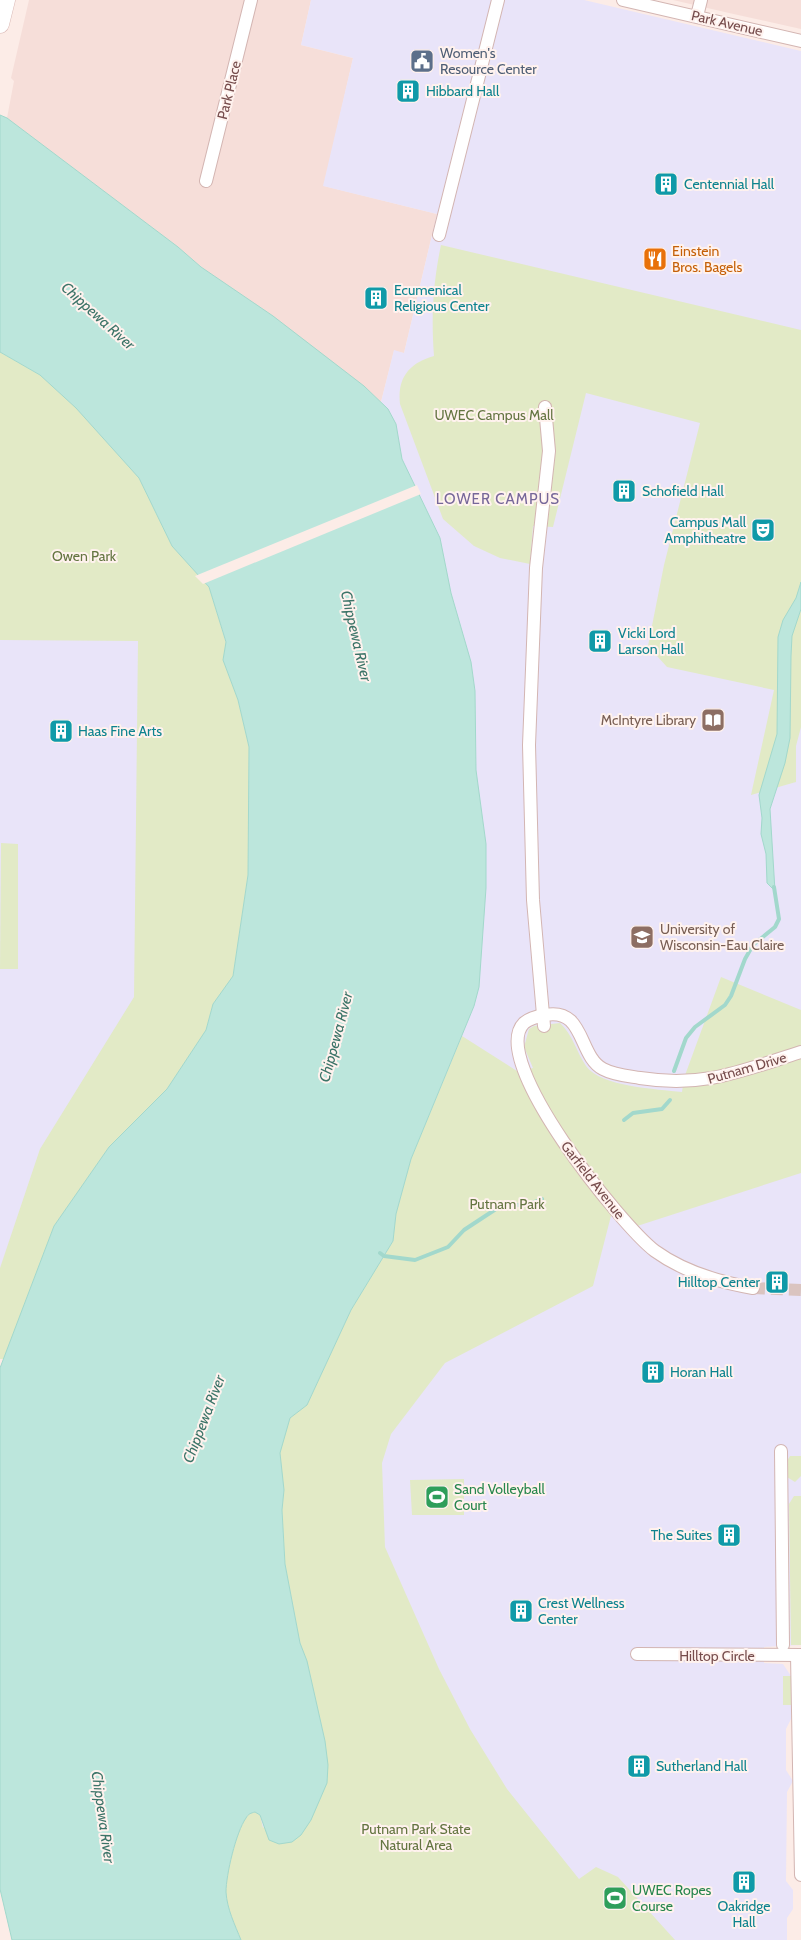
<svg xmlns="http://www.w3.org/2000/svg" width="801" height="1940" viewBox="0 0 801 1940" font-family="Cabin,sans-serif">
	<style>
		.residential { fill: #f6ded9 }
		.education { fill: #e9e4f9 }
		.green { fill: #e2eac6 }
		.water { fill: #bce6dc; stroke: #a2d8cc }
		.pier { fill: #fcece7 }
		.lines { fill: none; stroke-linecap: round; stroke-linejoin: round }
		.stream { stroke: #a2d8cc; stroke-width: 4 }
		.street-tunnel { stroke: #dac4c0; stroke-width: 12; stroke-dasharray: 12 6; stroke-linecap: butt }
		.street-casing { stroke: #d3b5b2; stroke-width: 14 }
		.secondary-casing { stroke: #d8b5b2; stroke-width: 19 }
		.street { stroke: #fff; stroke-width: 12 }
		.secondary { stroke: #fff; stroke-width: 18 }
		.labels { text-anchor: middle; stroke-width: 4; stroke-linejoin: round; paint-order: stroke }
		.street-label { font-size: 14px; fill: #764c4c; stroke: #fff2ee }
		.service-label { font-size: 14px; fill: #4e5e75; stroke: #fff2ee; text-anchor: start }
		.culture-label { font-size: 14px; fill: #0d838f; stroke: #fff2ee; text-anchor: start }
		.food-label { font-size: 14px; fill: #c56008; stroke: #fff2ee; text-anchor: start }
		.park-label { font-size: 14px; fill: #647541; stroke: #fff2ee }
		.education-label { font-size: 14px; fill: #785e54; stroke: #fff2ee; text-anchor: end }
		.leisure-label { font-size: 14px; fill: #27864d; stroke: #fff2ee; text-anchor: start }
		.water-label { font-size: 15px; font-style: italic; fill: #3c7468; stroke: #fff2ee }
		.neighbourhood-label { font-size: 15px; letter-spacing: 1px; fill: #766799; stroke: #fff2ee }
	</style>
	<rect width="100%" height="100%" fill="#fcece7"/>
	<g class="residential">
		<path d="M29,0H311L301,45L353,58L324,186L437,214L404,353L394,351L381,402L364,386L201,267L178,247L7,118L14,81L11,78Z"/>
		<path d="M673,0H801V29L729,13Z"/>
	</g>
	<g class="education">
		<path d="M311,0H584L801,51V1645L764,1647V1663L783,1664L791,1676V1719L786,1729V1770L793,1781L787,1792L786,1881L793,1890V1909L787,1918V1940H241L285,1564L411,1159L474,1006L479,987L486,888V844L476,770L475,691L471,662L451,593L440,538L402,459L396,424L388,409L381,402L394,350L404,353L437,214L323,186L353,58L301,45Z"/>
		<path d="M0,352L76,408L139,478L172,546L187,565L226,643L109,1147L54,1226L4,1359H0Z"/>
	</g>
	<g class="green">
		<path d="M441,245L801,330V727L796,746V782L751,795L774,690L667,667L648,646L664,565L700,423L586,393L553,527L533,526L530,564L500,558L474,546L443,519L400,404C397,378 409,363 434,356C431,317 433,283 441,245Z"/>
		<path d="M0,352L40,375L76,408L139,478L172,546L209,587L226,643L223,660L238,700L249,747L248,875L233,976L213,1004L206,1030L167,1089L109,1147L54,1226L4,1359H0V1268L40,1149L134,997L138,641L0,640Z"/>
		<path d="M1,843L18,844V969H0Z"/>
		<path d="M721,977L801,1010V1173L631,1228L613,1208L593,1286L445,1363L391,1434L382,1463L385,1547L439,1669L470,1729L507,1789L579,1879L596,1867L618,1877L675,1940H241C235,1925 227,1909 226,1892C226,1875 236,1832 246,1818C248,1814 251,1813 255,1812L260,1815L263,1828L325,1741L307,1662L300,1643L285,1564L282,1510L284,1490L279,1454L290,1418L307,1405L351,1310L393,1241L396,1214L411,1159L462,1036L517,1071L533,1068L524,1047L529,1029L534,1026L560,1023C573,1035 576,1051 586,1066C601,1087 657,1089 682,1092L684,1078Z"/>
		<path d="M790,1456H801V1476L795,1482L787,1477V1461Z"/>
		<path d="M464,1479V1515H412L410,1480Z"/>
		<path d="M794,1496H801V1645H791L789,1504Z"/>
		<rect x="783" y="1676" width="8" height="29"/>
	</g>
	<g class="water">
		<path d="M0,115L7,118L178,247L201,267L273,316L364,386L388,409L396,424L402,459L440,538L451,593L471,662L475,691L476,770L486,844V888L479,987L474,1006L411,1159L396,1214L393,1241L351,1310L307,1405L290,1418L280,1453L284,1490L282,1510L285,1564L300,1643L307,1661L325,1741L328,1765L327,1783L311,1820L301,1835L292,1842L279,1844L269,1840L260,1815L255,1812C251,1813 248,1814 246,1818C236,1832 226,1875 226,1892C227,1909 235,1925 241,1940H12L0,1889V1368L54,1226L109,1147L167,1089L206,1030L213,1004L233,976L248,875L249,747L238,700L223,660L226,642L209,587L172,546L139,478L76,408L40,375L0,352Z"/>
		<path d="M801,582V609L792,636L791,656L790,738L785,763L770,809L775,891L767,883L766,854L761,834L762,818L759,795L777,734L778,637L783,620L796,598Z"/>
	</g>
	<path class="pier" d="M417,485L421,494L203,584L195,576Z"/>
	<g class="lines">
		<g class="stream">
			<path d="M674,1071L686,1038L695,1027L725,1005L731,996L745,959L753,945L775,927L779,919L774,887"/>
			<path d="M624,1120L633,1113L662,1109L670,1100"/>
			<path d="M380,1253L384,1256L415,1260L448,1247L464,1230L499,1207L529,1204L542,1199"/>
		</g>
		<path class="street-tunnel" d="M753,1288L801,1290"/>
		<g class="street-casing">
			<g id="street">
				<path d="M623,0L801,41"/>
				<path d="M697,16L701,0"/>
				<path d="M206,181L251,0"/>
				<path d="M439,235L498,0"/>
				<path d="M544,1026L533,900L529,745L536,568L549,451L545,407"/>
				<path d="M753,1288C718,1282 684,1272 655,1251C622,1226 487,1060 524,1023C530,1018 539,1016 545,1015C585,1007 578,1056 603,1069C614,1075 628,1076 640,1078C704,1088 741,1071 801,1052"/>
				<path d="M781,1451L783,1645"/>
				<path d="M637,1654L801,1655"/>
				<path d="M797,1655L801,1875"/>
			</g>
		</g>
		<g class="secondary-casing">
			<path id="secondary" d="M0,24L6,0"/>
		</g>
		<use href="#street" class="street"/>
		<use href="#secondary" class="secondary"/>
	</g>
	<defs>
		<g id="civic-square" transform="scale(1.25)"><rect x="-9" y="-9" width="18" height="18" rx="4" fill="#5c6f8a" stroke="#fff2ee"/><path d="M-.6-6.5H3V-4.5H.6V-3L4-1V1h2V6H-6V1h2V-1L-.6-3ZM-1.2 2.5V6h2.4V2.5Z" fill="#fff"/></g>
		<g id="building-square" transform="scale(1.25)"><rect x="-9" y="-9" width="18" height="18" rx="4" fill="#0f9aa8" stroke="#fff2ee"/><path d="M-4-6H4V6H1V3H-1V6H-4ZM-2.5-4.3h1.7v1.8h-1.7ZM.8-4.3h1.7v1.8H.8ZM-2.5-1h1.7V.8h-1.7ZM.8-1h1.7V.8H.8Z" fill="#fff"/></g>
		<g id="restaurant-square" transform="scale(1.25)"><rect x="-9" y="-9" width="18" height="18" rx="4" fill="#e8710a" stroke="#fff2ee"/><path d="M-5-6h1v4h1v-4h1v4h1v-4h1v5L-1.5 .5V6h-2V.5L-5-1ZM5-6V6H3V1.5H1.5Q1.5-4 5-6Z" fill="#fff"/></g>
		<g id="theatre-square" transform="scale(1.25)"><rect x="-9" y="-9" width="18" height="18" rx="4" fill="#0f9aa8" stroke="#fff2ee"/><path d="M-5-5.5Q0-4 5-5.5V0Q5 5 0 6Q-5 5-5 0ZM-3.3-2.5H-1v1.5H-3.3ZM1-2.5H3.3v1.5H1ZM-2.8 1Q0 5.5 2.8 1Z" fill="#fff"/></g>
		<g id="library-square" transform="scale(1.25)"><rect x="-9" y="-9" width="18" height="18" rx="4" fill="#8d6e63" stroke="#fff2ee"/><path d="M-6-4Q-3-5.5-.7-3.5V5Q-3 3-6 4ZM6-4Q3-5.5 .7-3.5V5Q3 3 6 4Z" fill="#fff"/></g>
		<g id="university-square" transform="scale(1.25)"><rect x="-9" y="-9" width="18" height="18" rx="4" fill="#8d6e63" stroke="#fff2ee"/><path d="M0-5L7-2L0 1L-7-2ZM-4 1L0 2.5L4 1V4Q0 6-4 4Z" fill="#fff"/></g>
		<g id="stadium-square" transform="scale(1.25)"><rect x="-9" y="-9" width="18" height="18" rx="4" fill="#2e9e5b" stroke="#fff2ee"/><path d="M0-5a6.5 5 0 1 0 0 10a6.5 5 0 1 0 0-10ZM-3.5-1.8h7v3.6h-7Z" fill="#fff"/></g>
	</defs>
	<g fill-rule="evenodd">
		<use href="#civic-square" x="422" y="61"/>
		<use href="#building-square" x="408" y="91"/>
		<use href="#building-square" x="666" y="184"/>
		<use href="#restaurant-square" x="655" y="259"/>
		<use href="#building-square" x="376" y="298"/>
		<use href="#building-square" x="624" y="491"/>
		<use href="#theatre-square" x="763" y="530"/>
		<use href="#building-square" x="600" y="641"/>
		<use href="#library-square" x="713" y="720"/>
		<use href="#building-square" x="61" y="731"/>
		<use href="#university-square" x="642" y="937"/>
		<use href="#building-square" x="777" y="1282"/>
		<use href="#building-square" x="653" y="1372"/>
		<use href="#stadium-square" x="437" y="1497"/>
		<use href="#building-square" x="729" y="1535"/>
		<use href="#building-square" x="521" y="1611"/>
		<use href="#building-square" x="639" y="1766"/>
		<use href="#building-square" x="744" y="1882"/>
		<use href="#stadium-square" x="615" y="1898"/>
	</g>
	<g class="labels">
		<g class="street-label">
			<text transform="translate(727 23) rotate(13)" y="5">Park Avenue</text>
			<text transform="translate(229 90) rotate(-76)" y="5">Park Place</text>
			<text transform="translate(747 1068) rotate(-16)" y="5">Putnam Drive</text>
			<text transform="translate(593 1180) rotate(52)" y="5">Garfield Avenue</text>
			<text x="717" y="1661">Hilltop Circle</text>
		</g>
		<g class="service-label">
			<text x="440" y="58">Women's<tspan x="440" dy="16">Resource Center</tspan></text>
		</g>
		<g class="culture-label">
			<text x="426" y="96">Hibbard Hall</text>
			<text x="684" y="189">Centennial Hall</text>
			<text x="394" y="295">Ecumenical<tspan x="394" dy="16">Religious Center</tspan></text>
			<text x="642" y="496">Schofield Hall</text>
			<text x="746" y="527" text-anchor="end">Campus Mall<tspan x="746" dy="16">Amphitheatre</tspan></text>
			<text x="618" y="638">Vicki Lord<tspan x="618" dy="16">Larson Hall</tspan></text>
			<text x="78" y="736">Haas Fine Arts</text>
			<text x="760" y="1287" text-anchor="end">Hilltop Center</text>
			<text x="670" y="1377">Horan Hall</text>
			<text x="712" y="1540" text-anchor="end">The Suites</text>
			<text x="538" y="1608">Crest Wellness<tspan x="538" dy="16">Center</tspan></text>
			<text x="656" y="1771">Sutherland Hall</text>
			<text x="744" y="1911" text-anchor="middle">Oakridge<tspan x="744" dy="16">Hall</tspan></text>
		</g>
		<g class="food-label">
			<text x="672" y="256">Einstein<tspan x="672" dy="16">Bros. Bagels</tspan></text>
		</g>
		<g class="park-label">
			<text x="494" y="420">UWEC Campus Mall</text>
			<text x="84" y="561">Owen Park</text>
			<text x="507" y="1209">Putnam Park</text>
			<text x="416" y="1834">Putnam Park State<tspan x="416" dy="16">Natural Area</tspan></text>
		</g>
		<g class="education-label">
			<text x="696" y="725">McIntyre Library</text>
			<text x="660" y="934" text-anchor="start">University of<tspan x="660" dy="16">Wisconsin-Eau Claire</tspan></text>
		</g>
		<g class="leisure-label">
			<text x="454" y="1494">Sand Volleyball<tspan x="454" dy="16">Court</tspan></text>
			<text x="632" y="1895">UWEC Ropes<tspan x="632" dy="16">Course</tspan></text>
		</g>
		<g class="water-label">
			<text transform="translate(98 316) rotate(42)" y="5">Chippewa River</text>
			<text transform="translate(356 636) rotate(77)" y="5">Chippewa River</text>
			<text transform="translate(336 1037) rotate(-75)" y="5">Chippewa River</text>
			<text transform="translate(204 1419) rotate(-69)" y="5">Chippewa River</text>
			<text transform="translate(103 1817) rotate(82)" y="5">Chippewa River</text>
		</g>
		<g class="neighbourhood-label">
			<text x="498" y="504">LOWER CAMPUS</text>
		</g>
	</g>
</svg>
